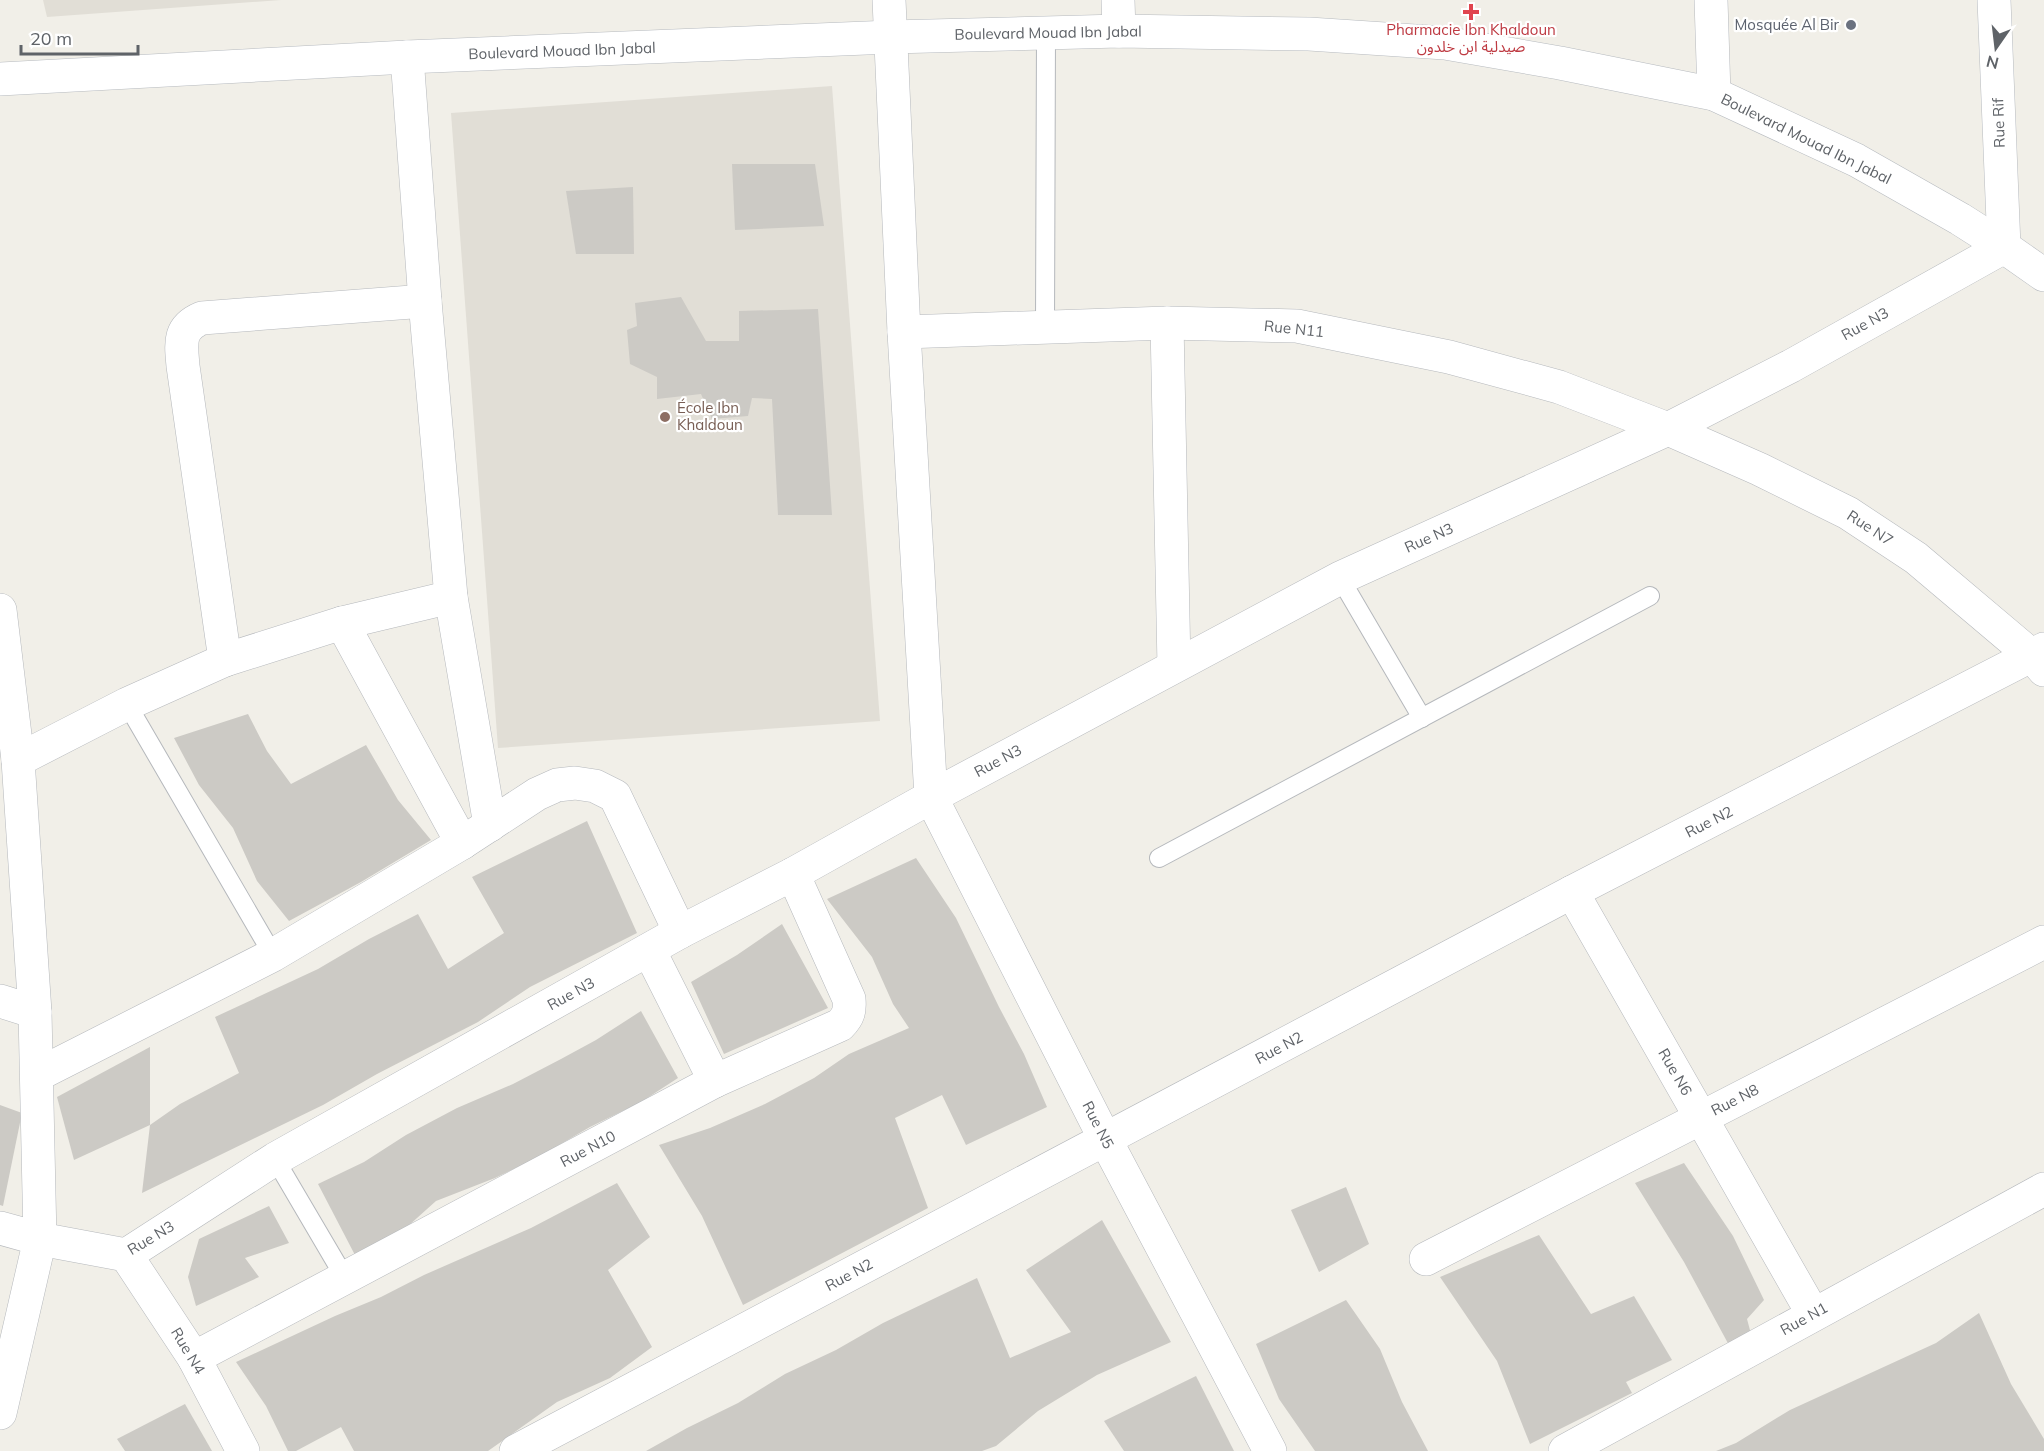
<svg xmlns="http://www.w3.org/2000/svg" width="2044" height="1451" viewBox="0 0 2044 1451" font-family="Mulish,'Noto Sans Arabic',sans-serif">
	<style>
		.education { fill: #e1ded6 }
		.building { fill: #cccac5 }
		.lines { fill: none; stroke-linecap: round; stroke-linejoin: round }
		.lane-casing { stroke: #b5b8bc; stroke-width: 20 }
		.street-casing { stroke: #b5b8bc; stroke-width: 34 }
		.secondary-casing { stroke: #b6babf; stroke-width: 34 }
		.lane { stroke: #fff; stroke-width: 18 }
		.street { stroke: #fff; stroke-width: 33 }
		.secondary { stroke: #fff; stroke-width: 33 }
		.health-dot { fill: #e0444e; stroke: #fff; stroke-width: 2 }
		.worship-dot { fill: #6b7280; stroke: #fff; stroke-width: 2 }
		.education-dot { fill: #8d6e63; stroke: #fff; stroke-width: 2 }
		.labels { text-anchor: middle; stroke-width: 4.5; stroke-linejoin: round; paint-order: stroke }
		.worship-label { font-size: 15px; fill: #5b616d; stroke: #fff; text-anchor: end }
		.health-label { font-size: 15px; fill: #be3a42; stroke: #fff }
		.street-label { font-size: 15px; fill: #5f6368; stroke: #fff }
		.education-label { font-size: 15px; fill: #785e54; stroke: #fff; text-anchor: start }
	</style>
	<rect width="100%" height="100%" fill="#f1efe8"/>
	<g class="education">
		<path d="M43,0H281L47,17Z"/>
		<path d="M832,86L880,721L498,748L451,113Z"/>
	</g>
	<g class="building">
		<path d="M732,164H815L824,226L735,230Z"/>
		<path d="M633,187L634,254H576L566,191Z"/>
		<path d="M681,297L706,341H739V311L818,309L832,515H778L772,399L752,398L748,416L712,419L701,394L657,399V377L630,364L627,330L637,326L635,303Z"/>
		<path d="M248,714L267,751L291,784L366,745L398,800L431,840L361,882L289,921L257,881L233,828L199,785L174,738Z"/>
		<path d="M587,821L637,933L530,987L478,1022L377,1074L323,1105L142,1193L150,1125L180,1104L239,1073L215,1017L318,969L369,939L418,914L448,969L504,933L472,877Z"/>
		<path d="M916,858L956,918L999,1007L1024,1054L1047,1107L966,1145L942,1095L895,1118L928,1208L743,1305L702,1216L659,1145L710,1128L765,1104L814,1078L849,1054L909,1028L893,1004L872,957L827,899Z"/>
		<path d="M782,924L828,1008L724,1054L691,982L737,955Z"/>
		<path d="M641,1011L678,1078L641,1102L590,1127L540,1156L495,1178L436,1201L398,1235L356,1257L318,1184L364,1162L406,1135L457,1108L513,1084L561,1059L596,1040Z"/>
		<path d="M150,1047V1125L74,1160L57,1097Z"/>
		<path d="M0,1105L22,1113L3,1206L0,1205Z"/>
		<path d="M1684,1163L1733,1236L1764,1300L1747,1319L1751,1334L1730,1347L1684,1262L1635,1183Z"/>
		<path d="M617,1183L650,1237L608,1270L652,1347L610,1378L557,1402L488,1451H354L341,1427L296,1451H288L266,1406L236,1362L335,1316L381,1297L424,1275L531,1228Z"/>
		<path d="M1346,1187L1369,1244L1319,1272L1291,1210Z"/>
		<path d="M269,1206L289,1243L245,1258L259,1277L196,1306L188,1277L199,1239Z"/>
		<path d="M1102,1220L1171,1342L1097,1375L1038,1411L996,1446L982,1451H646L687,1428L738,1403L785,1374L836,1350L883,1323L977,1278L1010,1358L1071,1332L1026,1270Z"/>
		<path d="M1539,1235L1591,1314L1634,1296L1672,1360L1626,1382L1632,1393L1530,1444L1497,1361L1440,1277Z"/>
		<path d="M1346,1300L1380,1349L1402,1402L1428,1451H1315L1279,1399L1256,1344Z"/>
		<path d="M1979,1313L2011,1384L2044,1439V1451H1716L1736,1443L1790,1410L1936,1343Z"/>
		<path d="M1196,1376L1234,1451H1124L1104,1421Z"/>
		<path d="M185,1404L212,1451H125L117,1439Z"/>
	</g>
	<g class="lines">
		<g class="lane-casing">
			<g id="lane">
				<path d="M1045,326L1046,33"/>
				<path d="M1340,578L1422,718"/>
				<path d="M127,704L273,955"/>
				<path d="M1159,858L1650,596"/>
				<path d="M275,1159L345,1278"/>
			</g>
		</g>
		<g class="street-casing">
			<g id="street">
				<path d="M889,0L904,332L931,797L1105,1139L1270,1451"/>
				<path d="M1118,0L1119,31"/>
				<path d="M1711,0L1714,94"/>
				<path d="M407,57L425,301L451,597L490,825"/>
				<path d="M1167,323L1174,666"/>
				<path d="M904,332L1167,323L1297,326L1449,357L1559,387L1668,429L1759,469L1848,513L1916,558L2032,656L2044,670"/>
				<path d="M0,610L18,760L35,1012L40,1239L0,1413"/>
				<path d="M342,623L462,843"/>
				<path d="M225,660L183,366C181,343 178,328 202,318L425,301"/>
				<path d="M18,760L127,704L225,660L342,623L451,597"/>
				<path d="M1572,892L1813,1314"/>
				<path d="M649,950L715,1081"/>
				<path d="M0,1001L35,1012"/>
				<path d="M37,1075L273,955L462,843L537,794L557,785L575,783L595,786L615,796L680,932"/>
				<path d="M0,1228L40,1239L126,1255L275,1159L680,932L793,874L931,797L1340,578L1668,429L1791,366L2004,247"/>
				<path d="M126,1255L194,1358L243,1451"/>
				<path d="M1426,1259L2044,942"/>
				<path d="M194,1358L715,1081L840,1025C849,1016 850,1010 849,999L793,874"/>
				<path d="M516,1451L1572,892L2044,649"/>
				<path d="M1565,1451L2044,1189"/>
			</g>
		</g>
		<g class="secondary-casing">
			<g id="secondary">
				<path d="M1994,0L2004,247"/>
				<path d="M0,79L407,57L891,37L1119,31L1309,34L1445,43L1560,63L1714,94L1856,160L1960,219L2004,247L2044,275"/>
			</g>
		</g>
		<use href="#lane" class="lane"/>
		<use href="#street" class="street"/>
		<use href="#secondary" class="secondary"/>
	</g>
	<path class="health-dot" d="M1468 3h6v6h6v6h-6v6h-6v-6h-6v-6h6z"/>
	<circle class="worship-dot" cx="1851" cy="25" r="6"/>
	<circle class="education-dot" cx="665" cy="417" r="6"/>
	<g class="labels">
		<g class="worship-label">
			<text x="1839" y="30">Mosquée Al Bir</text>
		</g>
		<g class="health-label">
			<text x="1471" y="35">Pharmacie Ibn Khaldoun<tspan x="1471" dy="17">صيدلية ابن خلدون</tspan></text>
		</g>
		<g class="street-label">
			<text transform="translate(1048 33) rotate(-1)" y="5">Boulevard Mouad Ibn Jabal</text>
			<text transform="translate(562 51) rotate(-2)" y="5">Boulevard Mouad Ibn Jabal</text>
			<text transform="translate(1999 123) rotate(-92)" y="5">Rue Rif</text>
			<text transform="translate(1806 139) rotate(26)" y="5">Boulevard Mouad Ibn Jabal</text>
			<text transform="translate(1865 324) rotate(-29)" y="5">Rue N3</text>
			<text transform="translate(1294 329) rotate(6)" y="5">Rue N11</text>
			<text transform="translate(1870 528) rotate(33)" y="5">Rue N7</text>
			<text transform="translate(1429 538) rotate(-24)" y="5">Rue N3</text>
			<text transform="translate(998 761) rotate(-28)" y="5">Rue N3</text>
			<text transform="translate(1709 822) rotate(-27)" y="5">Rue N2</text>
			<text transform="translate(571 994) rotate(-29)" y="5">Rue N3</text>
			<text transform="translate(1279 1048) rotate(-28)" y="5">Rue N2</text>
			<text transform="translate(1675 1072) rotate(60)" y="5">Rue N6</text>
			<text transform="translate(1735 1100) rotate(-27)" y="5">Rue N8</text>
			<text transform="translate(1098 1125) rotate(63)" y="5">Rue N5</text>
			<text transform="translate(588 1149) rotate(-28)" y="5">Rue N10</text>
			<text transform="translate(151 1238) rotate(-31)" y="5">Rue N3</text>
			<text transform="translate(849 1275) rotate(-28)" y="5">Rue N2</text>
			<text transform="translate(1804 1319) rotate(-29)" y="5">Rue N1</text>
			<text transform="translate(188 1351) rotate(59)" y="5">Rue N4</text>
		</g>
		<g class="education-label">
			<text x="677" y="413">École Ibn<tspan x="677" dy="17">Khaldoun</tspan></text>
		</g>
	</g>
	<g transform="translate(1996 48) rotate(194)" stroke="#ffffff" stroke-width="4.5" paint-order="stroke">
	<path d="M0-4.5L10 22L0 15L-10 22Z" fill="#5f6368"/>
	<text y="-9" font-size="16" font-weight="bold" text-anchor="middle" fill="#5f6368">N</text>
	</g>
	<path d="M21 45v9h117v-9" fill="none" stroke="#5f6368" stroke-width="3"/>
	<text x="30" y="45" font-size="18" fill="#5f6368" stroke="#ffffff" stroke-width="4.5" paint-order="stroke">20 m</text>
</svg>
